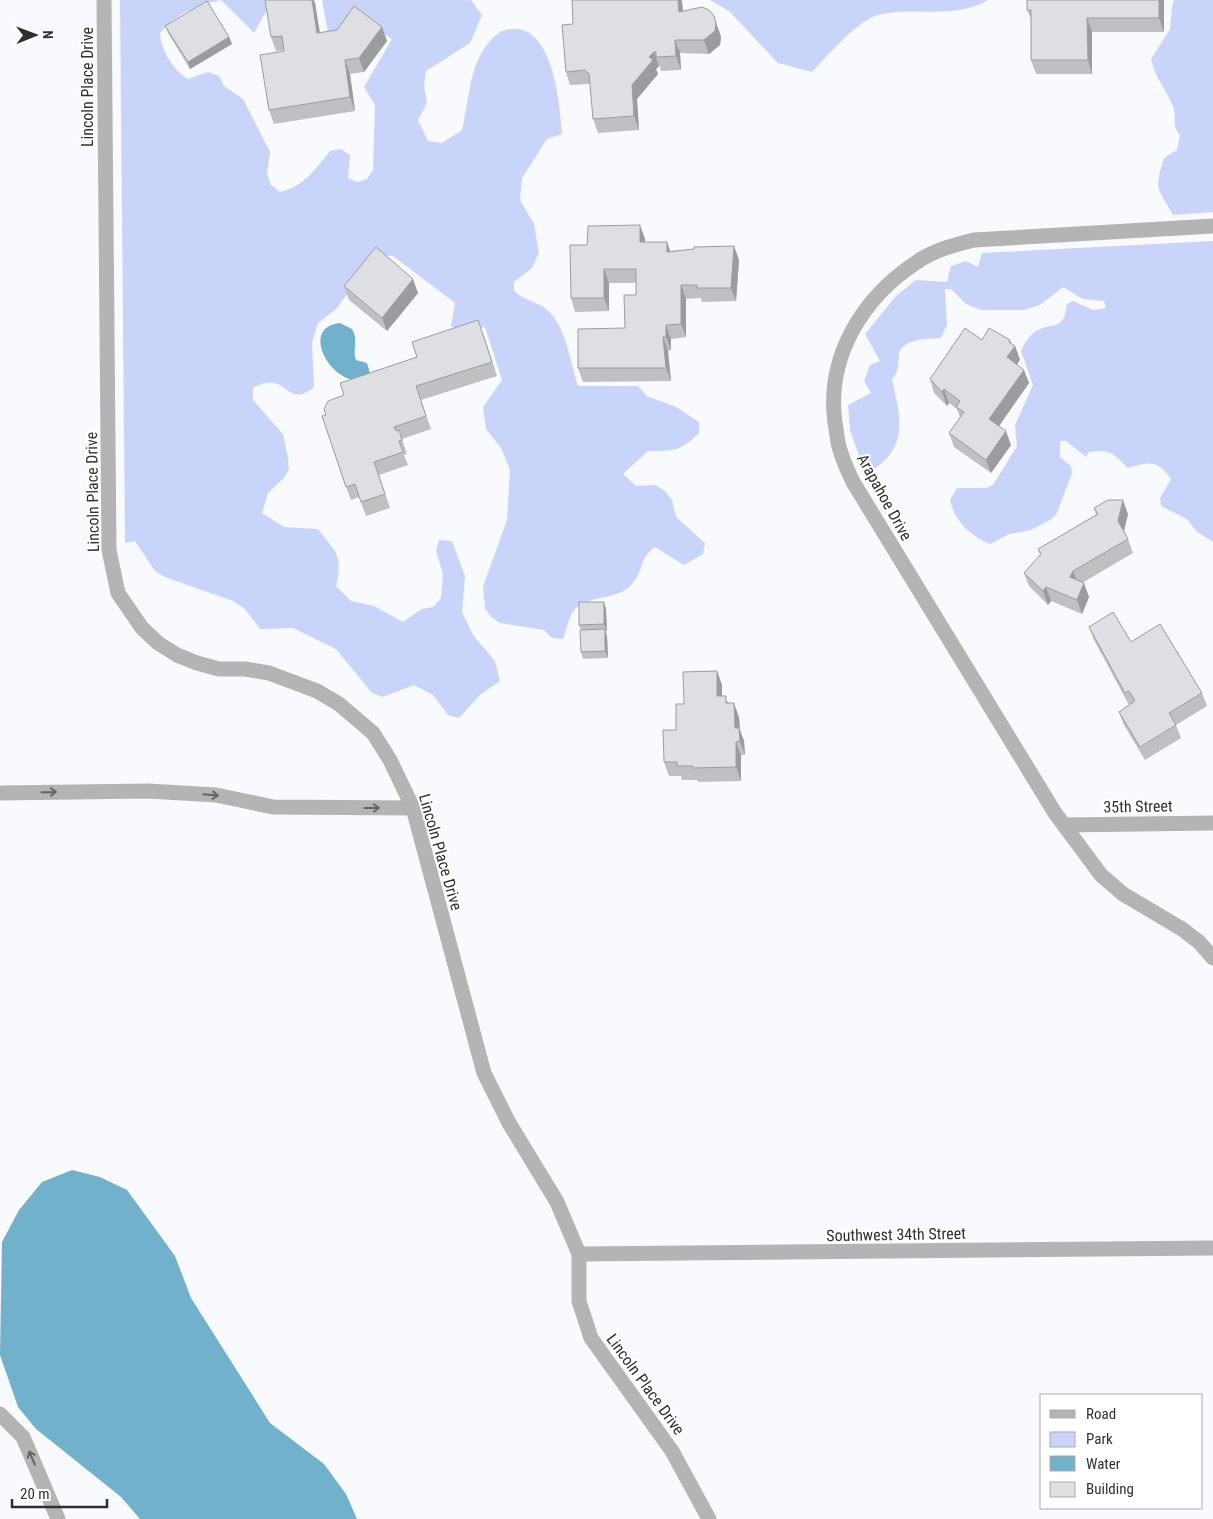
<svg xmlns="http://www.w3.org/2000/svg" width="1213" height="1519" viewBox="0 0 1213 1519" font-family="'Roboto Condensed',sans-serif">
	<style>
		.green { fill: #c9d4fb }
		.water { fill: #72b1cc }
		.lines { fill: none; stroke-linecap: round; stroke-linejoin: round }
		.minor { stroke: #b5b4b4; stroke-width: 15 }
		.wall { fill: #bfc0c2 }
		.shaded-wall { fill: #9b9c9e }
		.building { fill: #dedfe2; stroke: #9b9c9e }
		.oneway { stroke: #656565 }
		.labels { text-anchor: middle; stroke-width: 4; stroke-linejoin: round; paint-order: stroke }
		.street-label { font-size: 16px; fill: #303031; stroke: #fff }
	</style>
	<rect width="100%" height="100%" fill="#f9fafd"/>
	<g class="green">
		<path d="M120,0H305L269,6L254,33L221,0C197,5 176,14 160,33C161,50 173,70 188,79L208,72L219,76L224,86L243,99L270,152L267,174L271,185L280,192C303,187 316,169 330,151L341,149L350,155L348,178L357,182L367,179L373,170L375,105L364,87L392,39L356,17L330,43L322,0H471L482,15L470,43L426,71L424,86L427,103L418,120L428,141L442,143L462,130C467,110 469,81 477,62C483,49 495,30 510,29C553,23 560,104 562,134L547,139L522,178L520,200L534,224L539,253L532,268L514,282V291C524,300 535,301 545,308C566,324 570,362 578,386H638L647,396L676,407L699,422V433C680,452 673,451 648,451L623,474L636,486L655,485L665,491L672,500L676,517L705,543L703,554L684,565L655,547C638,559 644,572 631,585C616,601 590,594 574,610C569,616 566,631 563,639L552,638L544,630L500,623L491,617L485,608L483,586L507,520L510,470L501,448L486,429L483,407L502,380L485,327L460,332L451,326L455,303L393,256L382,255L372,261L336,309L318,323L312,343L314,387C286,411 287,368 253,388V400L283,434L288,458L289,469L284,478L268,493L262,513L284,527L318,529C337,554 343,554 336,586L351,601L374,606L403,622L422,609L433,607L441,598L443,574L436,551L439,540L452,541L465,576L462,612L473,635L495,661L500,681L481,694L459,718L448,715L433,695L414,685L383,697L372,693L336,649L293,628L260,629L245,609L233,601L165,577L155,571L135,541L125,543Z"/>
		<path d="M710,0H988C955,20 913,6 878,15C858,20 826,57 812,72L778,63L729,11Z"/>
		<path d="M1174,0H1213V212L1173,215C1157,186 1154,191 1164,158L1177,150L1180,135C1171,126 1177,116 1173,106C1166,89 1155,78 1151,59L1170,29L1172,7Z"/>
		<path d="M1213,241V542L1196,531L1187,519L1161,506L1160,498L1171,479C1157,459 1149,462 1128,468C1112,453 1111,449 1089,452L1086,457L1066,441H1060V457L1071,466L1072,473L1057,513L1052,519L1031,530L1009,534L990,544C969,535 955,521 950,500L957,488H986L993,485L1017,446L1015,425L1033,385L1021,351C1036,317 1054,333 1063,319C1066,315 1066,309 1067,304L1073,301L1093,310L1106,308L1104,301L1083,299L1063,287L1040,305L1024,310H981L966,304L951,289H945L947,325L941,338C929,339 902,338 899,354C897,368 901,366 892,380C901,418 909,447 871,471L863,467L850,430L848,405L871,393L864,381L870,365L880,361L865,334L896,296L916,280L947,282L951,266L966,261L978,267L982,253Z"/>
	</g>
	<g class="water">
		<path d="M340,323L352,329C359,340 352,350 356,360L367,363L370,373L355,380C328,378 301,327 340,323Z"/>
		<path d="M72,1170L100,1177L127,1190L175,1256L191,1298L270,1423L324,1464L346,1494L357,1519H140L121,1497L36,1429L18,1407L0,1355L2,1242L19,1210L42,1182Z"/>
	</g>
	<g class="lines">
		<g class="minor">
			<path d="M104,0L109,550L118,593L142,628L158,643L177,655L197,663L219,669H245L269,673L317,691L339,704L373,733L390,760L413,808L484,1073L509,1123L557,1202L579,1254V1301L591,1338L672,1451L709,1519"/>
			<path d="M1213,226L974,240C954,245 934,250 917,262C862,298 826,357 835,423C837,432 837,442 840,450C843,461 848,471 853,482L1055,813L1101,875L1123,894L1182,929L1199,942L1213,958"/>
			<path d="M0,793L148,791L216,795L273,807L413,808"/>
			<path d="M1064,825L1213,823"/>
			<path d="M579,1254L1213,1248"/>
			<path d="M0,1414L23,1437L58,1519"/>
		</g>
	</g>
	<g class="wall">
		<path d="M1164,0V32H1092V74H1036L1031,60V19L1027,10Z"/>
		<path d="M682,1L683,11L719,30L721,37L720,45L709,54L680,53L681,70L661,71L660,66H659L656,69L658,74L637,99L639,130L598,133L593,119L590,84L570,85L566,72L573,24Z"/>
		<path d="M315,3L320,33L382,27L387,41L364,72L350,74L355,111L274,124L269,110L284,51V50L276,51L271,37Z"/>
		<path d="M165,26L229,37L232,44L190,69L168,33Z"/>
		<path d="M645,239V242H667L670,251L734,246L739,260L736,301L702,302L701,298L686,299V337L671,339V350L668,351L671,381L583,382L578,368L625,328L636,295V283H609V311L575,312L571,298L587,245Z"/>
		<path d="M344,286L418,293L387,331L349,300Z"/>
		<path d="M483,333L497,376L421,400L431,429L402,439L407,454L404,455L408,465L379,475L390,508L366,516L359,497L351,500L346,487L326,415L344,395L417,357Z"/>
		<path d="M982,340H1010L1011,344L1015,346L1020,360L1017,364L1029,383L999,426L1011,445L991,473L954,447L949,433L960,417L957,409L949,403L947,406L934,393L930,379Z"/>
		<path d="M1094,508L1128,514L1124,531L1128,539L1133,553L1082,583L1089,597L1082,614L1051,601L1048,605L1029,586L1024,573L1040,555L1038,549L1096,515Z"/>
		<path d="M604,602L606,609L607,631H605L607,636L608,658L583,659L581,652V630L579,625Z"/>
		<path d="M1089,627L1131,642L1202,693L1207,706L1176,725L1181,738L1145,760L1124,725L1119,712L1129,705L1094,640Z"/>
		<path d="M717,671L722,685V696L729,703L739,717L740,730L744,741L745,755H741V781L698,782L697,780H682L681,776H669L664,762L676,730L684,704Z"/>
	</g>
	<g class="shaded-wall">
		<path d="M312,0H314L315,3L322,47L317,33Z"/>
		<path d="M678,0H681L682,1L684,26L679,12Z"/>
		<path d="M1159,0H1164V32L1159,18Z"/>
		<path d="M714,16L721,37L720,45L709,54L704,40Z"/>
		<path d="M1087,18L1092,32V74L1088,60Z"/>
		<path d="M382,27L387,41L364,72L359,58Z"/>
		<path d="M229,37L232,44L190,69L188,62Z"/>
		<path d="M675,40L680,53L681,70L676,56Z"/>
		<path d="M654,52L659,66L656,69L658,74L637,99L639,130L634,116L632,85L649,57Z"/>
		<path d="M345,60L350,74L355,111L350,97Z"/>
		<path d="M640,225L645,239V256L640,242Z"/>
		<path d="M667,242L672,256L667,252Z"/>
		<path d="M734,246L739,260L736,301L731,288Z"/>
		<path d="M604,269L609,283V311L604,298Z"/>
		<path d="M413,279L418,293L387,331L382,318Z"/>
		<path d="M681,285L686,299V337L681,324Z"/>
		<path d="M666,325L671,339V350L666,337Z"/>
		<path d="M663,337L668,351L671,381L666,368Z"/>
		<path d="M1010,340L1013,349L1015,346L1020,360L1012,371L1007,357L1009,342Z"/>
		<path d="M1024,370L1029,383L994,433L989,419Z"/>
		<path d="M944,389L949,403L947,406L942,392Z"/>
		<path d="M1006,431L1011,445L991,473L986,460Z"/>
		<path d="M1123,500L1128,514L1123,535L1118,521Z"/>
		<path d="M1073,571L1078,585L1070,577Z"/>
		<path d="M1084,583L1089,597L1082,614L1077,600Z"/>
		<path d="M1046,587L1051,601L1048,605L1043,591Z"/>
		<path d="M604,602L606,609L607,631L604,624Z"/>
		<path d="M605,629L607,636L608,658L605,651Z"/>
		<path d="M717,671L722,685V709L717,696Z"/>
		<path d="M734,703L739,717L740,730L744,741L745,755L735,728Z"/>
		<path d="M736,742L741,755V781L736,767Z"/>
	</g>
	<g class="building">
		<path d="M265,0H312L317,33L337,30L354,6L382,27L359,58L345,60L350,97L269,110L260,55L284,51L282,36L271,37Z"/>
		<path d="M572,0H678L679,12L702,7L709,10L714,16L716,23L715,31L704,40H675L676,56L656,57V52H654L649,57L653,60L632,85L634,116L593,119L589,74L585,70L566,72L562,25L573,24Z"/>
		<path d="M1027,0H1159V18H1087L1088,60H1031V10H1027Z"/>
		<path d="M207,1L229,37L188,62L165,26Z"/>
		<path d="M640,225V242H667V252L694,249V247L734,246L731,288H697V285H681V324L666,325V337H663L666,368H578V329L625,328L624,295H636V269H604V298H571L570,245H587L588,226Z"/>
		<path d="M376,247L413,279L382,318L344,286Z"/>
		<path d="M478,320L492,362L416,386L426,416L394,427L396,431L399,430L402,440L399,441L403,452L374,462L385,494L361,502L355,484L346,487L322,416L326,415L324,409L328,401L344,395L340,383L417,357L412,342Z"/>
		<path d="M965,328L982,340L989,328L1010,340L1009,342L1015,346L1007,357L1024,370L989,419L1006,431L986,460L949,433L964,412L956,407L960,401L944,389L942,392L930,379Z"/>
		<path d="M1108,500H1123L1118,521L1128,539L1073,571L1070,577L1084,583L1077,600L1046,587L1043,591L1024,573L1041,554L1038,549L1098,514L1094,508Z"/>
		<path d="M579,602H604V624L579,625Z"/>
		<path d="M1113,612L1131,642L1160,624L1202,693L1169,713L1176,725L1140,747L1119,712L1135,701L1129,691L1125,693L1089,627Z"/>
		<path d="M605,629V651L581,652L580,630Z"/>
		<path d="M717,671V696H726V703H734L735,728H739L740,741L736,742V767L693,768V766H677V762H664L663,730H676V704H684L683,672Z"/>
	</g>
	<defs><path id="oneway-shaft" d="M-6 0H5M1.5-3L5.5 0L1.5 3" fill="none" stroke-width="1.6" stroke-linecap="round" stroke-linejoin="round" transform="scale(1.25)"/></defs>
	<g class="oneway">
		<use href="#oneway-shaft" transform="translate(49 792) rotate(-1)"/>
		<use href="#oneway-shaft" transform="translate(211 795) rotate(5)"/>
		<use href="#oneway-shaft" transform="translate(372 808)"/>
		<use href="#oneway-shaft" transform="translate(32 1458) rotate(-113)"/>
	</g>
	<g class="labels">
		<g class="street-label">
			<text transform="translate(87 87) rotate(-90)" y="6">Lincoln Place Drive</text>
			<text transform="translate(92 492) rotate(-91)" y="6">Lincoln Place Drive</text>
			<text transform="translate(885 497) rotate(61)" y="6">Arapahoe Drive</text>
			<text transform="translate(1138 806) rotate(-1)" y="6">35th Street</text>
			<text transform="translate(441 852) rotate(74)" y="6">Lincoln Place Drive</text>
			<text transform="translate(896 1234) rotate(-1)" y="6">Southwest 34th Street</text>
			<text transform="translate(646 1384) rotate(54)" y="6">Lincoln Place Drive</text>
		</g>
	</g>
	<rect x="1040" y="1394" width="162" height="115" fill="#ffffff" stroke="#acacad"/>
	<rect x="1050" y="1410" width="25" height="8" fill="#b5b4b4" stroke="#acacad"/>
	<text x="1086" y="1419" font-size="15" fill="#303031">Road</text>
	<rect x="1050" y="1432" width="25" height="15" fill="#c9d4fb" stroke="#acacad"/>
	<text x="1086" y="1444" font-size="15" fill="#303031">Park</text>
	<rect x="1050" y="1456" width="25" height="15" fill="#72b1cc" stroke="#acacad"/>
	<text x="1086" y="1469" font-size="15" fill="#303031">Water</text>
	<rect x="1050" y="1482" width="25" height="15" fill="#dedfe2" stroke="#acacad"/>
	<text x="1086" y="1494" font-size="15" fill="#303031">Building</text>
	<g transform="translate(35 35) rotate(89)" stroke="#ffffff" stroke-width="4" paint-order="stroke">
	<path d="M0-4L9 19L0 12L-9 19Z" fill="#303031"/>
	<text y="-8" font-size="14" font-weight="bold" text-anchor="middle" fill="#303031">N</text>
	</g>
	<path d="M12 1499v8h95v-8" fill="none" stroke="#303031" stroke-width="2.5"/>
	<text x="20" y="1499" font-size="15" fill="#303031" stroke="#ffffff" stroke-width="4" paint-order="stroke">20 m</text>
</svg>
